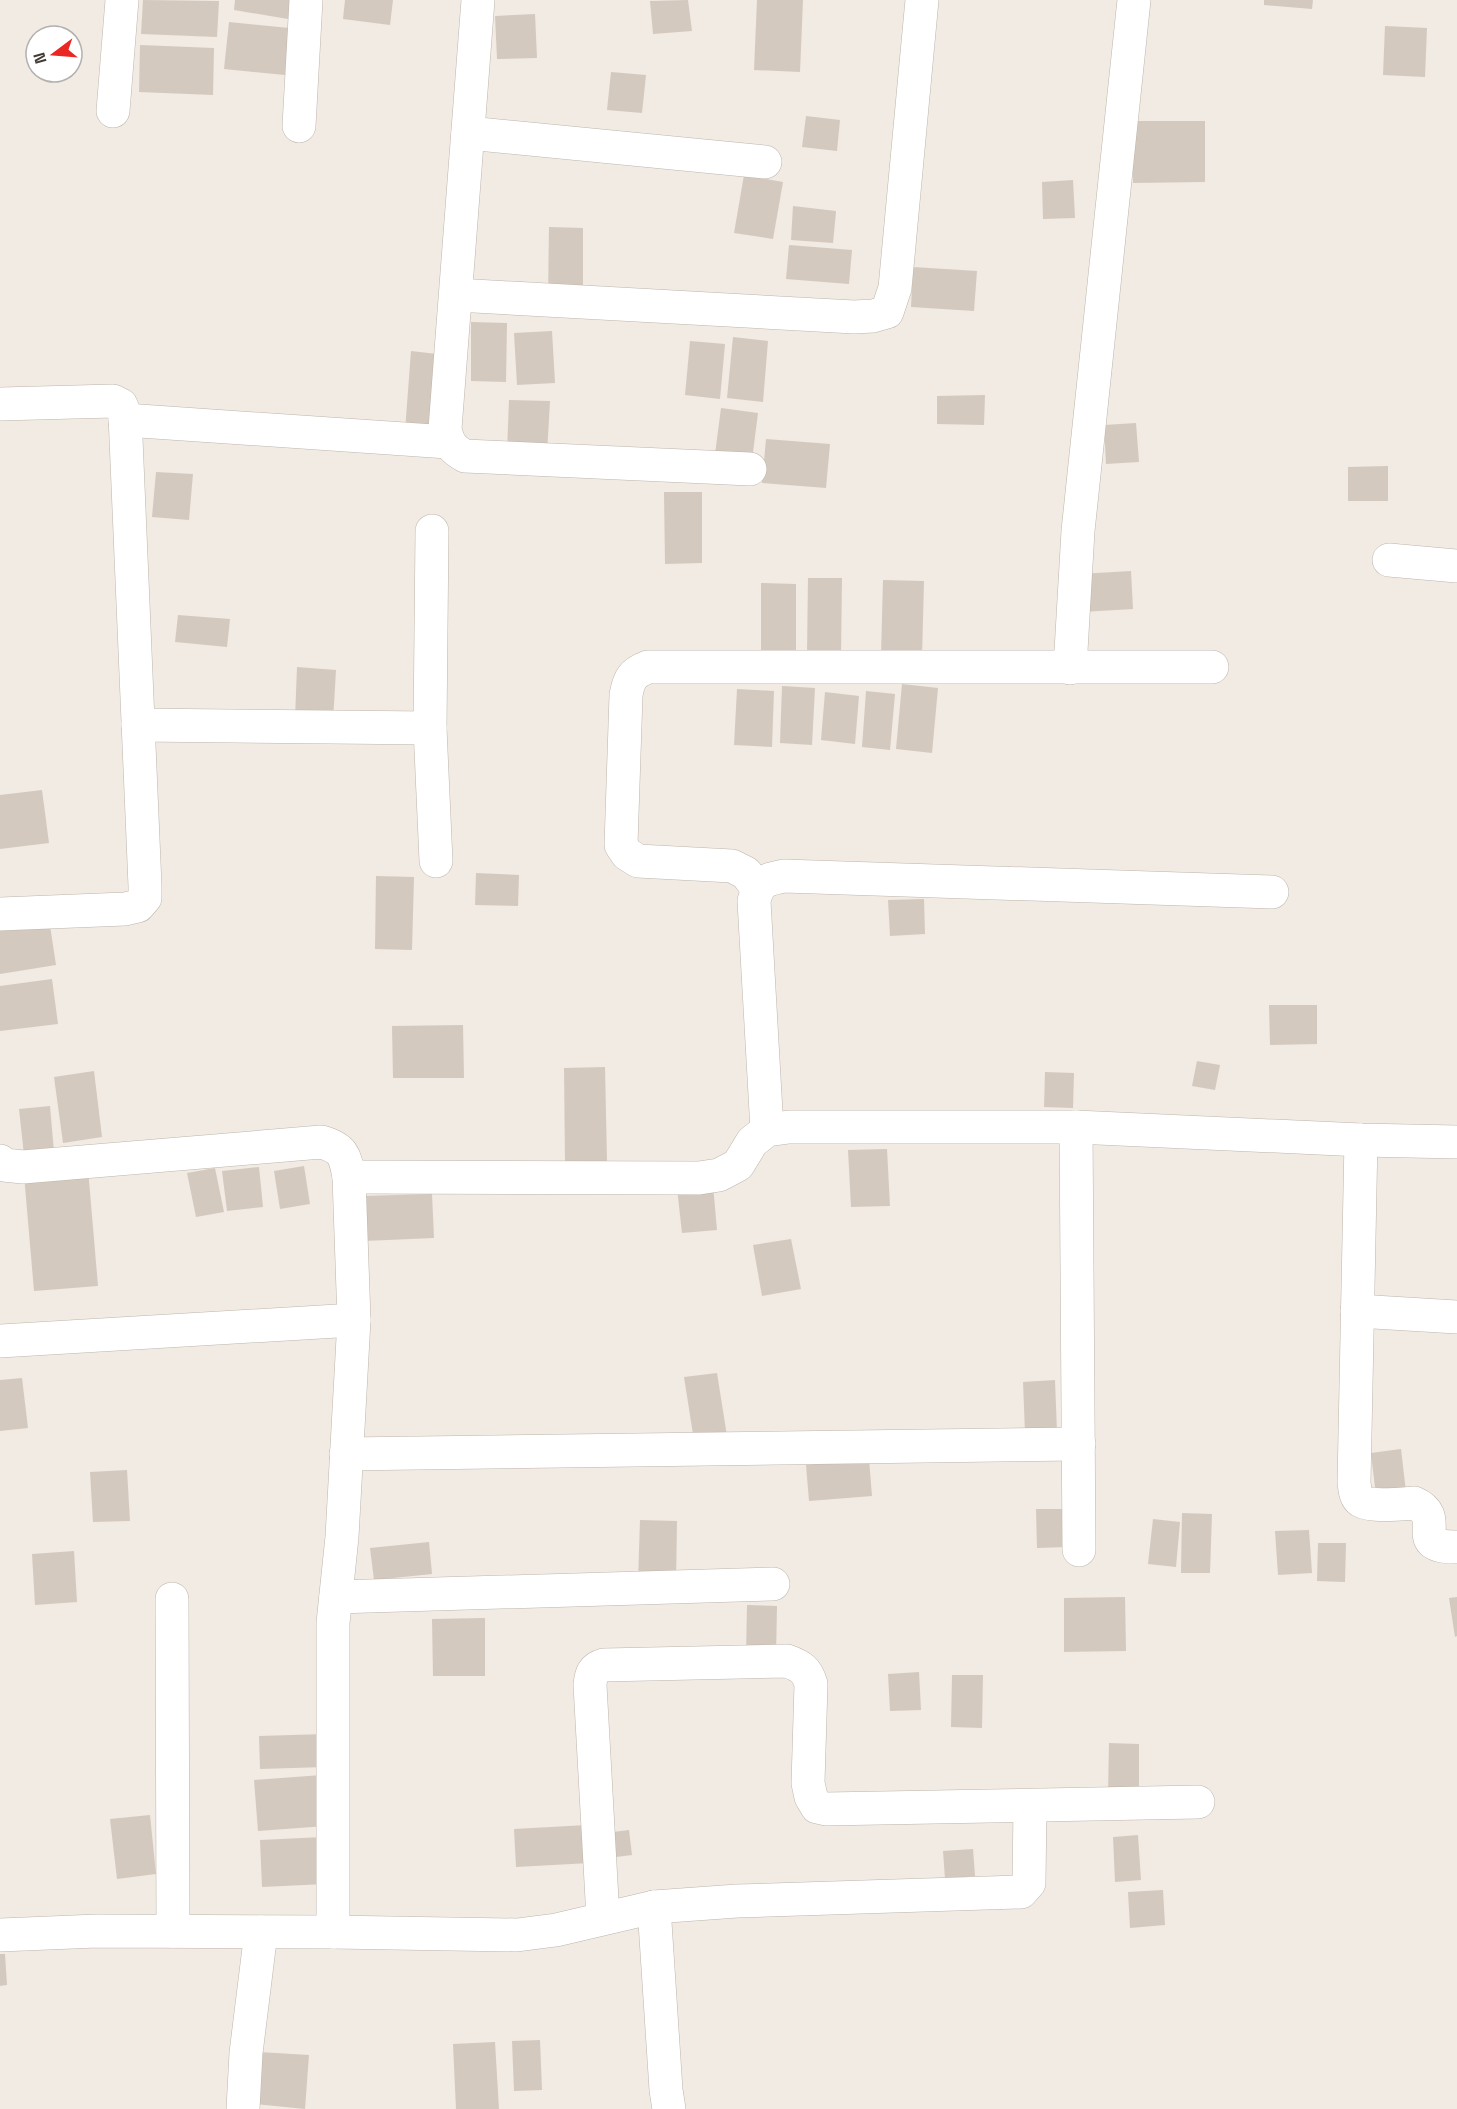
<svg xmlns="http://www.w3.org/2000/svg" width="1457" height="2109" viewBox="0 0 1457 2109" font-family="'Space Grotesk',sans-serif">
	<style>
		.building { fill: #d4c9be }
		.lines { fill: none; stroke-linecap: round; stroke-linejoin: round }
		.street-casing { stroke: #beb5ab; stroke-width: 34 }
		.street { stroke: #fff; stroke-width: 33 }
	</style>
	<rect width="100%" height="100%" fill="#f1ebe4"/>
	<g class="building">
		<path d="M143,0L219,1L217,37L141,34Z"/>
		<path d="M235,0H291L288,19L234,10Z"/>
		<path d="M345,0H393L390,25L343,19Z"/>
		<path d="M688,0L692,31L653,34L650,1Z"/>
		<path d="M757,0H803L800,72L754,70Z"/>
		<path d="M1264,0H1313L1312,9L1264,5Z"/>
		<path d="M535,14L537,58L497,59L495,16Z"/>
		<path d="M229,22L289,28L285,75L224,69Z"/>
		<path d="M1385,26L1427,28L1425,77L1383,75Z"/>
		<path d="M140,45L214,48L213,95L139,92Z"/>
		<path d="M611,72L646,75L642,113L607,110Z"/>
		<path d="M806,116L840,120L837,151L802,147Z"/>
		<path d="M1132,121H1205V182L1133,183Z"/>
		<path d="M744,175L783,182L773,239L734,233Z"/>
		<path d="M1073,180L1075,218L1043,219L1042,182Z"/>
		<path d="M793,206L836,211L833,243L791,240Z"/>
		<path d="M549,227L583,228V300L548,299Z"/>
		<path d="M789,245L852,250L849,284L786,279Z"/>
		<path d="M913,267L977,271L974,311L911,307Z"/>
		<path d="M471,322L507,323L506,382L471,381Z"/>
		<path d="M552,331L555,383L517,385L514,333Z"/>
		<path d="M733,337L768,341L763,402L727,398Z"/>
		<path d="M690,341L725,344L720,399L685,395Z"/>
		<path d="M411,351L437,354L431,433L405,431Z"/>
		<path d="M985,395L984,425L937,424V396Z"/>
		<path d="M509,400L550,401L547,454L507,452Z"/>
		<path d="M721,408L758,413L752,460L715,454Z"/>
		<path d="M1136,423L1139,462L1106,464L1104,425Z"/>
		<path d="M766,439L830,444L826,488L762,483Z"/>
		<path d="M1388,466V501H1348V467Z"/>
		<path d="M156,472L193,474L189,520L152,517Z"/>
		<path d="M664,492H702V563L665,564Z"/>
		<path d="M1131,571L1133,609L1082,612L1079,574Z"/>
		<path d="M808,578H842L841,654H807Z"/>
		<path d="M883,580L924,581L922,657L881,655Z"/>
		<path d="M761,583L796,584V653H761Z"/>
		<path d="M178,615L230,619L227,647L175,642Z"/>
		<path d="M297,667L336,670L333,721L295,719Z"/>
		<path d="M902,684L938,688L932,753L896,749Z"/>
		<path d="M782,686L815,688L812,745L780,743Z"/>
		<path d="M737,689L774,691L772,747L734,745Z"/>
		<path d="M866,691L895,694L890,750L862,747Z"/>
		<path d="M825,692L859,696L855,744L821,740Z"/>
		<path d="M42,790L49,843L0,849V795Z"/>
		<path d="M476,873L519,875L518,906L475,905Z"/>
		<path d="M376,876L414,877L412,950L375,949Z"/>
		<path d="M924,899L925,934L890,936L888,900Z"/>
		<path d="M49,919L56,965L0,974V926Z"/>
		<path d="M52,979L58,1024L0,1031V986Z"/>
		<path d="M1269,1005H1317V1044L1270,1045Z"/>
		<path d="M463,1025L464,1078H393L392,1026Z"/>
		<path d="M1197,1061L1220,1065L1215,1090L1192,1086Z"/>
		<path d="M605,1067L607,1162L565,1163L564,1068Z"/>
		<path d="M94,1071L102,1137L63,1143L54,1077Z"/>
		<path d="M1045,1072L1074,1073L1073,1108L1044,1107Z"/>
		<path d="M50,1106L54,1152L24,1155L19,1109Z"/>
		<path d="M887,1149L890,1206L851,1207L848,1150Z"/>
		<path d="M304,1166L310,1204L280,1209L274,1171Z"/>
		<path d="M259,1167L263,1207L227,1211L222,1171Z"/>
		<path d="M215,1168L224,1212L196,1217L187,1173Z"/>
		<path d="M88,1169L98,1286L34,1291L24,1175Z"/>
		<path d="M713,1185L717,1230L682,1233L677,1188Z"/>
		<path d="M432,1194L434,1238L364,1241L362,1196Z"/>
		<path d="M791,1239L801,1289L762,1296L753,1245Z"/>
		<path d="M717,1373L727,1436L694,1441L684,1377Z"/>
		<path d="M22,1378L28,1428L0,1431V1380Z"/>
		<path d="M1055,1380L1057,1432L1025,1433L1023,1382Z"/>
		<path d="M1401,1449L1406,1492L1376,1496L1371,1453Z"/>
		<path d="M869,1459L872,1496L809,1501L806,1465Z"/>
		<path d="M127,1470L130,1521L93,1522L90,1472Z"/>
		<path d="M1036,1509H1068V1547L1037,1548Z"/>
		<path d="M1182,1513L1212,1514L1210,1573H1181Z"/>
		<path d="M1153,1519L1180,1522L1176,1567L1148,1564Z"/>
		<path d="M640,1520L677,1521L676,1583L638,1582Z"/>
		<path d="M1309,1530L1312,1573L1278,1575L1275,1531Z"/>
		<path d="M429,1542L432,1574L374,1580L370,1548Z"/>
		<path d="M1318,1543H1346L1345,1582L1317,1581Z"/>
		<path d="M74,1551L77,1602L35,1605L32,1554Z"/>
		<path d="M1125,1597L1126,1651L1064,1652V1598Z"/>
		<path d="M1457,1597V1636L1455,1637L1449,1598Z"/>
		<path d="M747,1605L777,1606L776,1657L746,1656Z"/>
		<path d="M485,1618V1676H433L432,1619Z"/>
		<path d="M919,1672L921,1710L890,1711L888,1674Z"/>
		<path d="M952,1675H983L982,1728L951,1727Z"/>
		<path d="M325,1734V1767L260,1769L259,1736Z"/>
		<path d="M1109,1743L1139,1744V1797L1108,1796Z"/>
		<path d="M322,1775L326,1826L258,1831L254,1780Z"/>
		<path d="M150,1815L156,1874L117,1879L110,1819Z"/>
		<path d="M587,1825L590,1863L516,1867L514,1829Z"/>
		<path d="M629,1830L632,1855L608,1858L605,1833Z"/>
		<path d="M1138,1835L1141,1880L1115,1882L1113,1837Z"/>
		<path d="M323,1837L325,1884L262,1887L260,1840Z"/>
		<path d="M973,1849L975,1876L945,1879L943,1851Z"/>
		<path d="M1163,1890L1165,1925L1130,1928L1128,1892Z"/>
		<path d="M0,1954H5L7,1985L0,1986Z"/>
		<path d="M540,2040L542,2090L514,2091L512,2041Z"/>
		<path d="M495,2042L499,2109H456L453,2044Z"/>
		<path d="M259,2052L309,2055L305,2109L255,2104Z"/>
	</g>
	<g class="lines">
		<g class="street-casing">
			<g id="street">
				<path d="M478,0L445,429C448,443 452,449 465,456L750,469"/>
				<path d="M113,111L122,0"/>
				<path d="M299,126L306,0"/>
				<path d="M468,133L765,162"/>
				<path d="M456,295L854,317L873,316L887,312L895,288L922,0"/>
				<path d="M0,404L113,401L121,405L125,415L145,886V898L138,906L125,909L0,914"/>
				<path d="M125,420L448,442"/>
				<path d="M1389,560L1457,566"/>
				<path d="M1070,668L1078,531L1134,0"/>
				<path d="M138,725L430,728L432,531"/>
				<path d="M430,728L436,861"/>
				<path d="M757,888L746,873L732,866L638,861L627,854L621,845L626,695C629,679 632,673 648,667H1212"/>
				<path d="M1076,1127L1079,1550"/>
				<path d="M767,1130L754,901C759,881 765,880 784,876L1272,892"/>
				<path d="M1361,1140L1354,1483C1355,1489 1355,1497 1361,1501C1371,1507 1402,1504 1414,1503C1449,1518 1405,1548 1457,1547"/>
				<path d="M0,1161L4,1165L23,1167L321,1142C343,1148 345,1155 349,1177L354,1320L342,1537L333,1623V1932L517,1935L556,1930L654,1907L737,1901L1021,1892L1029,1883L1030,1806"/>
				<path d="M349,1177L699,1178L719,1175L738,1165L752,1142L767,1130L789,1127H1076L1361,1140L1457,1142"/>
				<path d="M1357,1311L1457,1317"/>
				<path d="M0,1341L354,1320"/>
				<path d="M346,1454L1079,1444"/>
				<path d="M336,1597L773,1584"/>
				<path d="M172,1599L173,1931"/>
				<path d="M654,1907L666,2090L669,2109"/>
				<path d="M603,1918L590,1685C591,1674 593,1668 604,1665L787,1661C801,1666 807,1670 811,1684L808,1783L811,1797L817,1807L826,1809L1198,1802"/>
				<path d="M0,1935L97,1931L333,1932"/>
				<path d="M243,2109L246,2053L261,1932"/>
			</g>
		</g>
		<use href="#street" class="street"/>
	</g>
	<g transform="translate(54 54) rotate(254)"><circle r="28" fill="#ffffff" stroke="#b3b1ae" stroke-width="1.5"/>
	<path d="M0-4.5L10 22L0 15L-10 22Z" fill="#ea2722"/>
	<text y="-9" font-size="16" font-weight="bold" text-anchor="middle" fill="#423b35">N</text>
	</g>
</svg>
